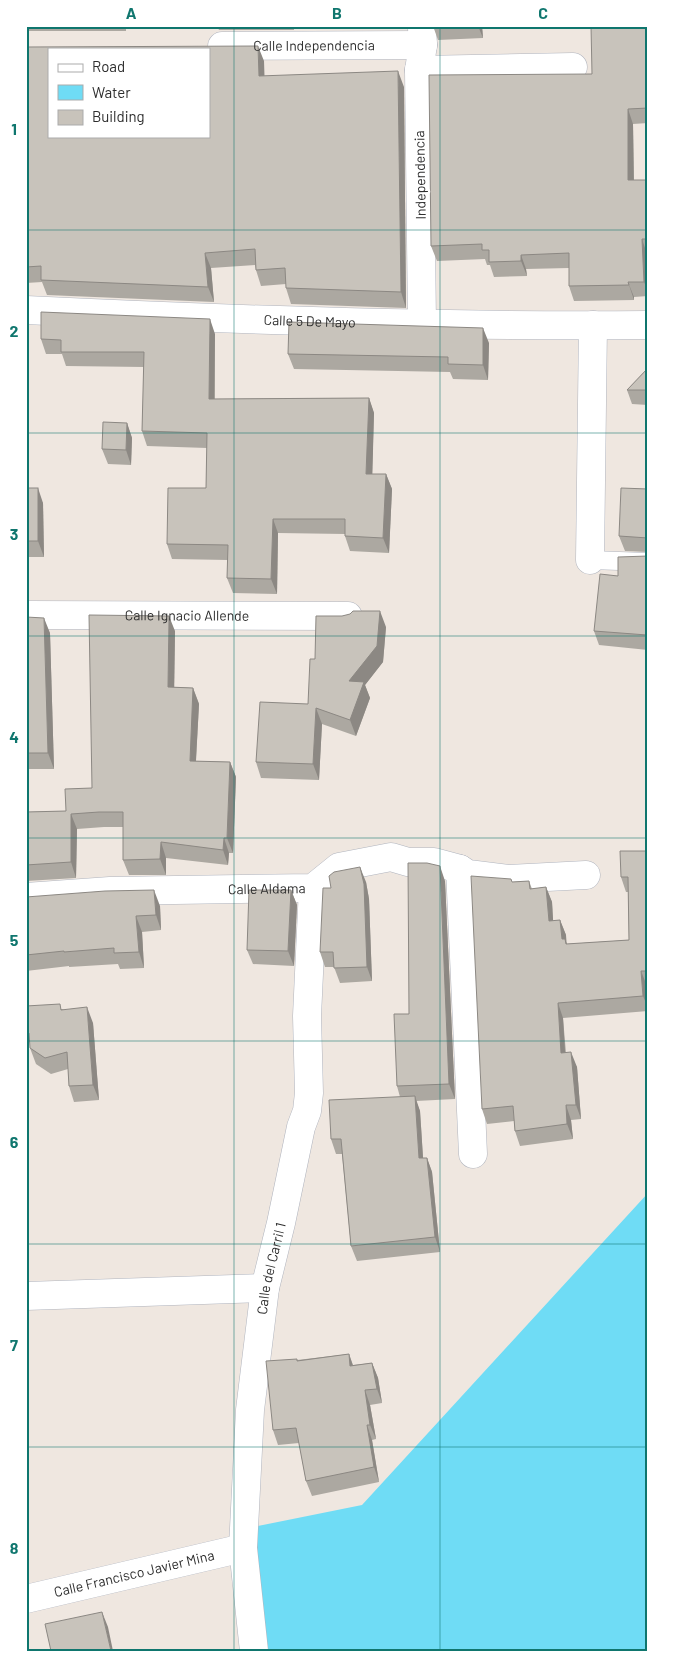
<svg xmlns="http://www.w3.org/2000/svg" width="674" height="1677" viewBox="0 0 674 1677" font-family="Barlow,sans-serif">
	<style>
		.water { fill: #6fdcf5 }
		.lines { fill: none; stroke-linecap: round; stroke-linejoin: round }
		.lane-casing { stroke: #b0b4be; stroke-width: 19 }
		.street-casing { stroke: #b0b4be; stroke-width: 29 }
		.lane { stroke: #fff; stroke-width: 18 }
		.street { stroke: #fff; stroke-width: 28 }
		.wall { fill: #aca8a1 }
		.shaded-wall { fill: #8c8883 }
		.building { fill: #c8c3bb; stroke: #8c8883; fill-rule: evenodd }
		.grid { fill: none; stroke: #0f766e; stroke-width: 1; stroke-opacity: 0.55 }
		.labels { text-anchor: middle; stroke-width: 4.5; stroke-linejoin: round; paint-order: stroke }
		.street-label { font-size: 14px; fill: #2e2e2e; stroke: #fff }
		.neatline { fill: none; stroke: #0f766e; stroke-width: 2 }
		.grid-label { font-size: 16px; text-anchor: middle; font-weight: bold; fill: #0f766e }
	</style>
	<rect width="100%" height="100%" fill="#efe7e0"/>
	<path class="water" d="M648,1193V1651H260L248,1528L362,1505Z"/>
	<g class="lines">
		<g class="lane-casing">
			<path id="lane" d="M590,560L648,562"/>
		</g>
		<g class="street-casing">
			<g id="street">
				<path id="s1" d="M222,46L423,45"/>
				<path d="M419,70L573,67"/>
				<path id="s2" d="M26,310C233,320 441,327 648,325"/>
				<path d="M422,324L419,70L423,45L422,28"/>
				<path d="M590,560L593,325"/>
				<path id="s3" d="M26,615L348,616"/>
				<path d="M460,869L473,1154"/>
				<path id="s4" d="M26,897L110,891L313,888L339,867L391,857L408,862H434L460,869L468,874L508,879L586,875"/>
				<path d="M26,1296L265,1288"/>
				<path id="s5" d="M26,1599L243,1548"/>
				<path id="s6" d="M254,1651L243,1548L250,1410L265,1288L281,1223L301,1127L307,1111L309,1093L307,1016L313,888"/>
			</g>
		</g>
		<use href="#lane" class="lane"/>
		<use href="#street" class="street"/>
	</g>
	<g class="wall">
		<rect x="26" y="26" width="100" height="5"/>
		<path d="M217,26H294V30H219Z"/>
		<path d="M433,26H482L483,38L438,40Z"/>
		<path d="M648,26V123L633,124L634,180H648V296L634,297V300L574,301L569,286V268L526,269L527,276L494,277L490,265H487L485,259L437,261L431,246L592,74Z"/>
		<path d="M26,47L264,61V76L404,87L406,308L291,304L286,288V284L261,286L256,270L255,265L211,268L214,302L47,295L42,282L26,283Z"/>
		<path d="M215,334V399L369,398L374,413L372,474H386L392,489L389,553L350,551L345,536V534L278,533L277,594L233,593L227,578L228,560L172,559L167,544L206,488L207,448L147,446L142,431L144,367L66,366L62,354H46L41,339Z"/>
		<path d="M489,343L488,380L453,379L450,372L294,369L288,354Z"/>
		<path d="M648,368V405L632,404L627,390Z"/>
		<path d="M127,423L132,438L131,465L108,464L102,449Z"/>
		<path d="M26,488L43,503L44,557H26Z"/>
		<path d="M648,489V552L625,551L619,536Z"/>
		<path d="M648,556V650L599,645L594,631Z"/>
		<path d="M26,617L50,633L54,769H26Z"/>
		<path d="M386,627L383,662L365,685L370,698L356,736L322,724L319,780L261,778L256,762L308,704L315,659Z"/>
		<path d="M175,631L174,687L193,688L199,704L196,761L230,762L236,777L233,853H229L228,865L166,858V875H129L123,860V827H104L77,829L76,878L26,881V812L66,811L92,788Z"/>
		<path d="M648,851V986H647L648,1011L563,1018L566,1053L577,1067L581,1119L571,1120L573,1139L520,1146L515,1131L514,1121L487,1124L482,1109L512,882L529,881L532,889L546,887L552,902L553,921L560,920L566,935L567,944L629,940L628,892H626L621,877Z"/>
		<path d="M445,881L455,1099L416,1101L420,1111L423,1158H427L432,1172L440,1252L357,1261L351,1246L342,1154H336L331,1139L400,1097L397,1086L409,1014Z"/>
		<path d="M366,882L369,899L372,981L340,983L334,967H325L320,952L331,888Z"/>
		<path d="M291,890L297,905L294,966L253,964L247,950Z"/>
		<path d="M26,897L160,906L161,930L142,932L144,968L120,969L118,964L69,967V966L26,971Z"/>
		<path d="M26,1006L62,1009L93,1023L99,1100L74,1102L69,1086L68,1069L51,1074L36,1064L30,1048V1043L26,1040Z"/>
		<path d="M349,1354L353,1365L372,1363L378,1378L382,1403L370,1405L376,1439L372,1440L379,1482L312,1496L306,1481L299,1443L278,1445L273,1430L297,1359V1360Z"/>
	</g>
	<g class="shaded-wall">
		<path d="M478,26H482L483,38Z"/>
		<path d="M258,46L264,61L265,92L259,76Z"/>
		<path d="M398,71L404,87L406,308L401,292Z"/>
		<path d="M628,109L633,124L634,195L628,180Z"/>
		<path d="M642,239L647,254L648,291L644,282Z"/>
		<path d="M205,253L211,268L214,302L208,287Z"/>
		<path d="M521,255L526,269L527,276L521,261Z"/>
		<path d="M628,282L634,297V300Z"/>
		<path d="M210,319L215,334L214,414L209,399Z"/>
		<path d="M483,328L489,343L488,380L483,365Z"/>
		<path d="M369,398L374,413L372,488L366,474Z"/>
		<path d="M127,423L132,438L131,465L126,450Z"/>
		<path d="M386,474L392,489L389,553L383,538Z"/>
		<path d="M38,488L43,503L44,557L38,541Z"/>
		<path d="M273,519L278,533L277,594L271,579Z"/>
		<path d="M380,611L386,627L383,662L365,685L370,698L356,736L350,720L349,681Z"/>
		<path d="M169,616L175,631L174,703L168,687Z"/>
		<path d="M44,618L50,633L54,769L48,753Z"/>
		<path d="M193,688L199,704L195,777L190,761Z"/>
		<path d="M316,708L322,724L319,780L313,764Z"/>
		<path d="M230,762L236,777L233,853L227,838Z"/>
		<path d="M71,814L77,829L76,878L71,862Z"/>
		<path d="M224,838L229,853L228,865L223,850Z"/>
		<path d="M161,842L166,858V875L160,859Z"/>
		<path d="M440,866L445,881L455,1099L449,1084Z"/>
		<path d="M360,867L366,882L369,899L372,981L367,967Z"/>
		<path d="M546,887L552,902L554,936L549,921Z"/>
		<path d="M154,890L160,906L161,930L156,915Z"/>
		<path d="M291,890L297,905L294,966L288,951Z"/>
		<path d="M136,916L142,932L144,968L139,952Z"/>
		<path d="M560,920L566,935V942L571,954L562,939Z"/>
		<path d="M641,971L647,986L648,1008L643,996Z"/>
		<path d="M558,1003L563,1018L566,1068L561,1053Z"/>
		<path d="M87,1007L93,1023L99,1100L93,1085Z"/>
		<path d="M571,1052L577,1067L581,1119L576,1105Z"/>
		<path d="M415,1096L420,1111L424,1173L419,1158Z"/>
		<path d="M566,1105L571,1120L573,1139L567,1124Z"/>
		<path d="M427,1158L432,1172L440,1252L435,1237Z"/>
		<path d="M349,1354L354,1369L350,1366Z"/>
		<path d="M372,1363L378,1378L382,1403L377,1389Z"/>
		<path d="M365,1390L370,1405L376,1439L370,1425Z"/>
		<path d="M367,1425L372,1440L379,1482L374,1467Z"/>
		<path d="M102,1612L108,1627L113,1651H111Z"/>
	</g>
	<g class="building">
		<path d="M591,26H648V108L628,109V180H648V239H642L644,282H628L629,285L569,286V253L521,255V261L489,262V250H482V244L431,246L429,75L592,74Z"/>
		<path d="M258,46L259,76L398,71L401,292L286,288L285,268L256,270L255,249L205,253L208,287L41,280V266L26,267V47ZM49,49H209V136H49Z"/>
		<path d="M41,312L210,319L209,399L369,398L366,474H386L383,538L345,536V519H273L271,579L227,578L228,545L167,544L168,488H206L207,433L142,431L144,352H61V340L41,339Z"/>
		<path d="M289,322L483,328V365L448,364V357L288,354Z"/>
		<path d="M648,368V390H627Z"/>
		<path d="M103,422L127,423L126,450L102,449Z"/>
		<rect x="26" y="488" width="12" height="53"/>
		<path d="M621,488L648,489V538L619,536Z"/>
		<path d="M648,556L647,635L594,631L600,574L618,576V557Z"/>
		<path d="M353,611H380L377,646L349,681L364,682L350,720L316,708L313,764L256,762L260,702L308,704L310,659H315L316,616H342L350,614Z"/>
		<path d="M89,615L169,616L168,687L193,688L190,761L230,762L227,838H224L223,850L161,842L160,859L123,860V812H99L71,814V862L26,865V812L66,811L65,789L92,788Z"/>
		<path d="M26,617L44,618L48,753H26Z"/>
		<path d="M620,851H648V971H641L643,996L558,1003L561,1053L571,1052L576,1105H566L567,1124L515,1131L513,1106L482,1109L471,876L511,879L512,882L529,881L530,889L546,887L549,921L560,920L562,939H565L566,944L629,940L628,877H621Z"/>
		<path d="M408,863H427L440,866L449,1084L397,1086L394,1014H409Z"/>
		<path d="M360,867L364,884L367,967L334,968L333,952H320L323,888H331L329,876L334,872Z"/>
		<path d="M154,890L156,915L136,916L139,952L114,953V948L64,952V951L26,955V897L105,891Z"/>
		<path d="M249,890H291L288,951L247,950Z"/>
		<path d="M60,1004L61,1010L87,1007L93,1085L69,1086L67,1052L45,1058L30,1048L29,1033L26,1030V1006Z"/>
		<path d="M415,1096L419,1158H427L435,1237L351,1246L341,1139H331L329,1100Z"/>
		<path d="M349,1354L350,1366L372,1363L377,1389L365,1390L370,1425H367L374,1467L306,1481L296,1428L273,1430L266,1361L297,1359V1361Z"/>
		<path d="M102,1612L111,1651H51L45,1624Z"/>
	</g>
	<path class="grid" d="M234,26V1651M440,26V1651M26,230H648M26,433H648M26,636H648M26,838H648M26,1041H648M26,1244H648M26,1447H648"/>
	<g class="labels">
		<g class="street-label">
			<text dy="5" stroke="none"><textPath href="#s1" startOffset="92">Calle Independencia</textPath></text>
			<text transform="translate(420 175) rotate(-91)" y="5">Independencia</text>
			<text dy="5" stroke="none"><textPath href="#s2" startOffset="284">Calle 5 De Mayo</textPath></text>
			<text dy="5" stroke="none"><textPath href="#s3" startOffset="161">Calle Ignacio Allende</textPath></text>
			<text dy="5" stroke="none"><textPath href="#s4" startOffset="241">Calle Aldama</textPath></text>
			<text dy="5" stroke="none"><textPath href="#s6" startOffset="385">Calle del Carril 1</textPath></text>
			<text dy="5" stroke="none"><textPath href="#s5" startOffset="111">Calle Francisco Javier Mina</textPath></text>
		</g>
	</g>
	<rect width="674" height="1677" fill="none" stroke="#ffffff" stroke-width="55"/>
	<rect x="48" y="48" width="162" height="90" fill="#ffffff" stroke="#ababab"/>
	<rect x="58" y="64" width="25" height="8" fill="#ffffff" stroke="#ababab"/>
	<text x="92" y="72" font-size="15" fill="#2e2e2e">Road</text>
	<rect x="58" y="85" width="25" height="15" fill="#6fdcf5" stroke="#ababab"/>
	<text x="92" y="98" font-size="15" fill="#2e2e2e">Water</text>
	<rect x="58" y="110" width="25" height="15" fill="#c8c3bb" stroke="#ababab"/>
	<text x="92" y="122" font-size="15" fill="#2e2e2e">Building</text>
	<rect x="28" y="28" width="618" height="1622" class="neatline"/>
	<g class="grid-label">
		<text x="131" y="19">A</text>
		<text x="337" y="19">B</text>
		<text x="543" y="19">C</text>
		<text x="14" y="135">1</text>
		<text x="14" y="337">2</text>
		<text x="14" y="540">3</text>
		<text x="14" y="743">4</text>
		<text x="14" y="946">5</text>
		<text x="14" y="1148">6</text>
		<text x="14" y="1351">7</text>
		<text x="14" y="1554">8</text>
	</g>
</svg>
